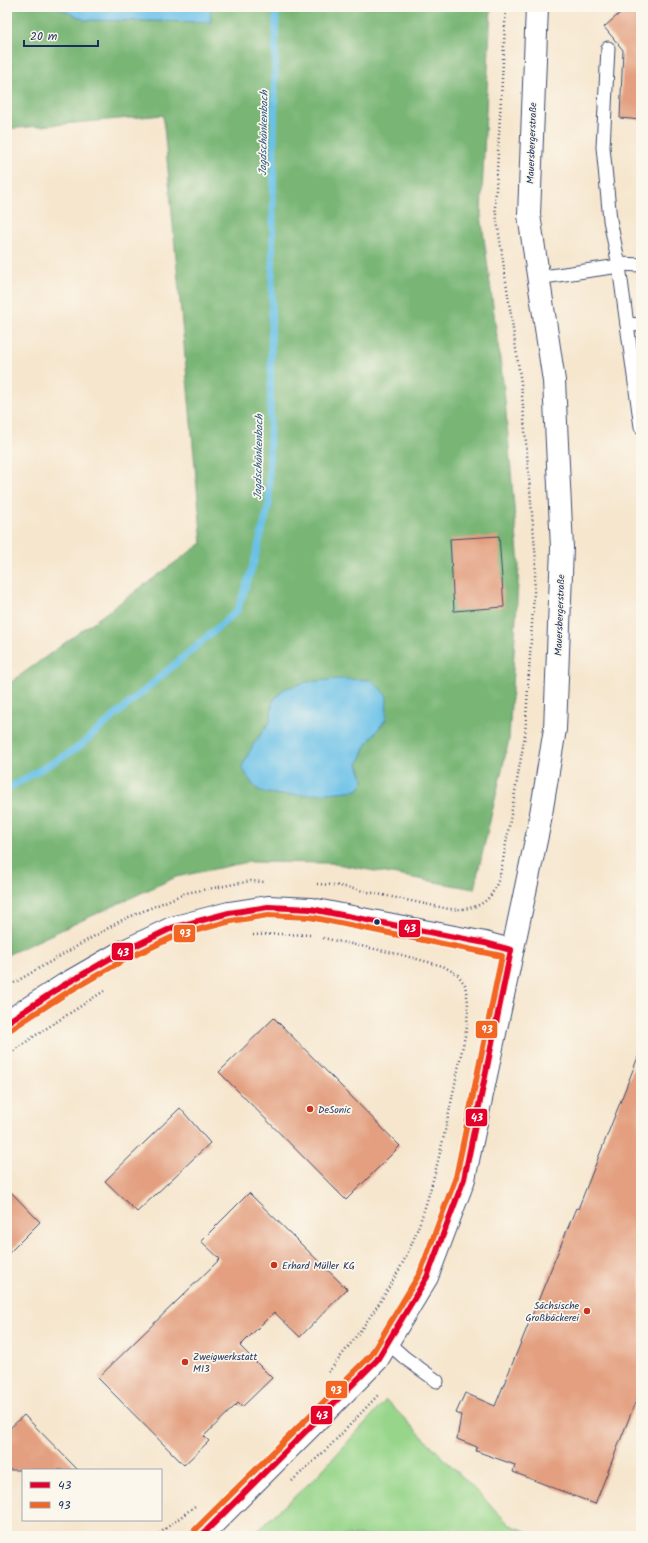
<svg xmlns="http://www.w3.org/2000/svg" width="648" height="1543" viewBox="0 0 648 1543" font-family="Kalam,sans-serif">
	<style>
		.green { fill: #97d58a; stroke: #598274 }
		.forest { fill: #79b676; stroke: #4a726a; fill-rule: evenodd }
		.water { fill: #6bc1e8; stroke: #4378a3 }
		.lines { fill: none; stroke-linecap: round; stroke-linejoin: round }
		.stream { stroke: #6bc1e8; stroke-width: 7 }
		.building { fill: #e39f7f }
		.service-casing { stroke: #3c4a6f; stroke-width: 15 }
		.minor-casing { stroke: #3c4a6f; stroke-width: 24 }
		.path { stroke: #3c4a6f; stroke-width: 2.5; stroke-dasharray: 1 3; stroke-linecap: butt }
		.service { stroke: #fff; stroke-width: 13 }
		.minor { stroke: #fff; stroke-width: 22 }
		.bus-1-casing { stroke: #fbf7ec; stroke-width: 9 }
		.bus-2-casing { stroke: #fbf7ec; stroke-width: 9 }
		.bus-1 { stroke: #e4002b; stroke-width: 6 }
		.bus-2 { stroke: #f26522; stroke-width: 6 }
		.bus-dot { fill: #1b2f5e; stroke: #fbf7ec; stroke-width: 1.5 }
		.poi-dot { fill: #c8321e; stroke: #fbf7ec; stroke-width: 1.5 }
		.labels { text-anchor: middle; stroke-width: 3.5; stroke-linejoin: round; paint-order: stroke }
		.street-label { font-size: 10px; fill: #1b2f5e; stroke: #fbf7ec }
		.poi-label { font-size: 10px; fill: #1b2f5e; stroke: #fbf7ec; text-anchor: start }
		.water-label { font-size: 11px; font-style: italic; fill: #335b87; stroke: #fbf7ec }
		.line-badge { stroke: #fbf7ec; stroke-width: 1.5 }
		.badge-label { font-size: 11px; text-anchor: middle; font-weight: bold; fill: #fff }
	</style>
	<rect width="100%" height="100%" fill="#fbf7ec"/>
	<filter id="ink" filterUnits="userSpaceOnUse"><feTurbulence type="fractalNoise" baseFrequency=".025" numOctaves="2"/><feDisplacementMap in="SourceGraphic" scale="8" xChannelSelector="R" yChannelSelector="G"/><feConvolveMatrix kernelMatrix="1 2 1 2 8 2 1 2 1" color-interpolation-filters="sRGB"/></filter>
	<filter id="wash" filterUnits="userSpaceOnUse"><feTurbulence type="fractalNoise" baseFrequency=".012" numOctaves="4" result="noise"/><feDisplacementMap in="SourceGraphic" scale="16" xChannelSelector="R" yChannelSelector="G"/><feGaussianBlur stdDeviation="0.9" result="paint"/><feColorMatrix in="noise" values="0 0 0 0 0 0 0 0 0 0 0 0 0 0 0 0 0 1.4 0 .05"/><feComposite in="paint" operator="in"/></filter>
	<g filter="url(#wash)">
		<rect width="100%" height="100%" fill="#f6e6ce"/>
		<path class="green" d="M386,1400L510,1525L539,1536H251L316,1477Z"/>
		<path class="forest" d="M7,7H56L85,20L211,22L210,7H491L481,215L504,389L519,565L509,740L474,889L331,863L248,862L176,877L7,955V685L202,543L163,115L7,129ZM284,689L386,719L367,744L358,764L364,780L358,790L336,792L276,795L253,745L270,722L273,700Z"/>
		<g class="water">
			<path d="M56,7H210L211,22L85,20Z"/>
			<path d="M338,679L371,680L387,696L386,719L367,744L358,764L364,781L358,790C336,792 277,800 259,790C252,786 246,774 242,767L253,745L270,722L273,701L284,689L307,682Z"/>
		</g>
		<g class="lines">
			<path class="stream" d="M7,789L76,749L237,611L252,569L269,505L276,7"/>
		</g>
		<g id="blocks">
			<g class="building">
				<path d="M627,7H641V120L620,118L623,50L604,27Z"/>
				<path d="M499,536L504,607L454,611L450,539Z"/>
				<path d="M274,1018L400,1146L346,1200L219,1072Z"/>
				<path d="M640,1052L641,1388L595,1504L513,1472L515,1465L476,1451L477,1447L457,1439L461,1415L456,1413L465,1393L495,1406L576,1208L578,1209Z"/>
				<path d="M180,1108L210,1143L137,1212L105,1181Z"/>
				<path d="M7,1188L40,1222L7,1255Z"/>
				<path d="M249,1193L347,1289L300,1337L274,1312L240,1346L272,1378L242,1407L238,1403L204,1436L209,1441L184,1465L98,1378L220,1259L201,1241Z"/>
				<path d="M24,1415L78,1470H7V1431Z"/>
			</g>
		</g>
	</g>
	<g filter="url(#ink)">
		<use href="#blocks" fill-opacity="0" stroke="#3c4a6f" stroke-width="1"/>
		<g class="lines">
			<g class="service-casing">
				<g id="service">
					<path d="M619,264L641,265"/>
					<path d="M619,266L641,427"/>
					<path d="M544,277L619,266L610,220L603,147L608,48"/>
					<path d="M627,324L641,325"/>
					<path d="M387,1342L405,1358L437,1381"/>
				</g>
			</g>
			<g class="minor-casing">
				<g id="minor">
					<path d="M7,1022L64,985L118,954L172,928L229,913L268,907L311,909L485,943L511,950"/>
					<path d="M201,1536L377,1360L427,1277L464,1179L539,826L555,729L562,548L554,381L529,215L537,7"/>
				</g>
			</g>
			<g class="path">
				<path d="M317,884L335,885L449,909C483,911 495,899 502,866L525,735L536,561L521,383L495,207L506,7"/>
				<path d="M253,935L279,934L312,935"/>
				<path d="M323,938L398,954L443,966L458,975L465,985L468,1002L467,1027C451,1098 438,1184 409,1250C388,1295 358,1335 327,1374"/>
				<path d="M7,987L122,920L186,893L251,881L264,882"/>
				<path d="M7,1056L33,1037L104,991"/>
				<path d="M292,1481L330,1446L379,1394"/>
				<path d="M156,1536L195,1506"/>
			</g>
			<use href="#service" class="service"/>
			<use href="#minor" class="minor"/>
			<g class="bus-1-casing">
				<g id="bus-1">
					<path d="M9,1021L64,985L118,954L172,928L229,913L268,907L311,909L485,943L511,950"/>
					<path d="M201,1536L377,1360L427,1277L464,1179L511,950"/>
				</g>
			</g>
			<g class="bus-2-casing">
				<path id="bus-2" d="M11,1029L68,992L122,961L175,936L231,921L268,915L310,917L502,956L456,1177L420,1273L371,1355L195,1530"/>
			</g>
			<use href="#bus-1" class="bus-1"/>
			<use href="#bus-2" class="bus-2"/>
		</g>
	</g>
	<circle class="bus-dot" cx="377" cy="922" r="3.5"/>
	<g class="poi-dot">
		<circle cx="310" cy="1109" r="4"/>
		<circle cx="274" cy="1265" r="4"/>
		<circle cx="587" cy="1311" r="4"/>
		<circle cx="185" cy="1362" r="4"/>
	</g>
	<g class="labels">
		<g class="street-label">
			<text transform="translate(531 143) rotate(-88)" y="4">Mauersbergerstraße</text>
			<text transform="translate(559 615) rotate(-88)" y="4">Mauersbergerstraße</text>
		</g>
		<g class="poi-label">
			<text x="318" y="1113">DeSonic</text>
			<text x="282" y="1269">Erhard Müller KG</text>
			<text x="579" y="1309" text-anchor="end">Sächsische<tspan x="579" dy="12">Großbäckerei</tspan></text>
			<text x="193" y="1360">Zweigwerkstatt<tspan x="193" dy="12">M13</tspan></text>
		</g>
		<g class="water-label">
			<text transform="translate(263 133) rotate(-89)" y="4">Jagdschänkenbach</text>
			<text transform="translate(258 457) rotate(-89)" y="4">Jagdschänkenbach</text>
		</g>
	</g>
	<g class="line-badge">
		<rect x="398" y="919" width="23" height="19" rx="4" fill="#e4002b"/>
		<rect x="173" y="924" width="23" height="19" rx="4" fill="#f26522"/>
		<rect x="111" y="942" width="23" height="19" rx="4" fill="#e4002b"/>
		<rect x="475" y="1020" width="23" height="19" rx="4" fill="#f26522"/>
		<rect x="465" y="1108" width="23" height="19" rx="4" fill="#e4002b"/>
		<rect x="325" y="1380" width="23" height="19" rx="4" fill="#f26522"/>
		<rect x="310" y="1405" width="23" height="20" rx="4" fill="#e4002b"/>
	</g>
	<g class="badge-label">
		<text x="410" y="932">43</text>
		<text x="185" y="937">93</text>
		<text x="123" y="956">43</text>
		<text x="487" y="1033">93</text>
		<text x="477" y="1121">43</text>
		<text x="336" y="1394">93</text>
		<text x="322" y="1419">43</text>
	</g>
	<rect width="648" height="1543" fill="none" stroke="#fbf7ec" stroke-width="24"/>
	<rect x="22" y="1469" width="140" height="52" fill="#fbf7ec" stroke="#a1a7b3"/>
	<rect x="30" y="1482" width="20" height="6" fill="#e4002b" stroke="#a1a7b3"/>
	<text x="58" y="1489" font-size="12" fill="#1b2f5e">43</text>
	<rect x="30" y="1502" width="20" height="6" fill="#f26522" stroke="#a1a7b3"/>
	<text x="58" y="1509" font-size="12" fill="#1b2f5e">93</text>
	<path d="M24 40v6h74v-6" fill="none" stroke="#1b2f5e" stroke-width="2"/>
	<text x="30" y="40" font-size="12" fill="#1b2f5e" stroke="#fbf7ec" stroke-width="3" paint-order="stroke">20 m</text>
</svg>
